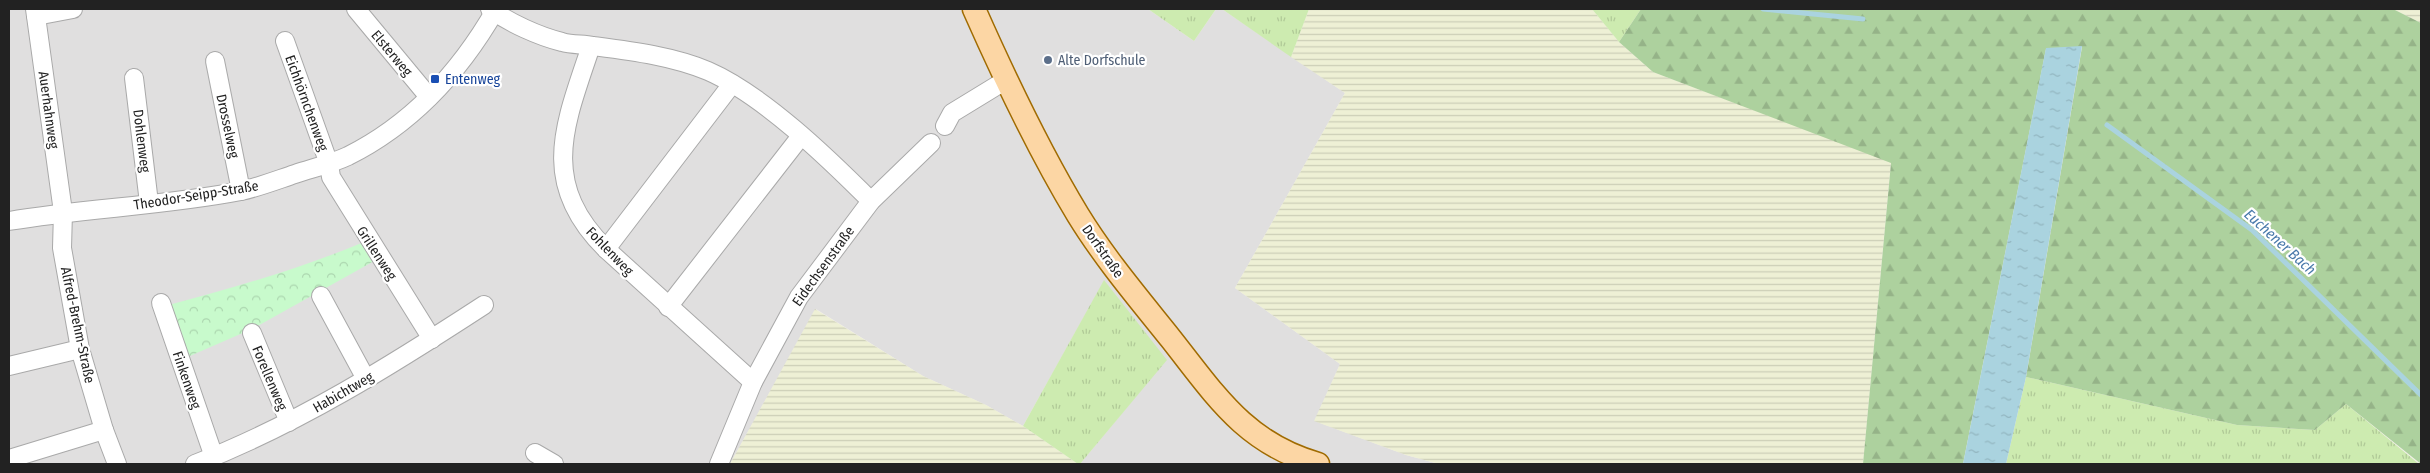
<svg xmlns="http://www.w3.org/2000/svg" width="2430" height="473" viewBox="0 0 2430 473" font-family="'Fira Sans Condensed',sans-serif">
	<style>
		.residential { fill: #e0dfdf }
		.farmland { fill: url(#farmland-rules) }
		.grass { fill: url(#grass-tufts) }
		.forest { fill: url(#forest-firs) }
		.park { fill: url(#park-crowns) }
		.water { fill: url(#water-ripples) }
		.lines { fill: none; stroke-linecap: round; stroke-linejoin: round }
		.stream { stroke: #aad3df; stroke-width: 5 }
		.minor-casing { stroke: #a9a9a9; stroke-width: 20 }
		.major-casing { stroke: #a06b00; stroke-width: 25 }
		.minor { stroke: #fff; stroke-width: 18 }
		.major { stroke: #fcd6a4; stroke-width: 22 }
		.service-dot { fill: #5c6f8a; stroke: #fff; stroke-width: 2 }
		.transit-dot { fill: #1a4fb4; stroke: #fff; stroke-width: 2 }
		.labels { text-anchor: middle; stroke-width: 4.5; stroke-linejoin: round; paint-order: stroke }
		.street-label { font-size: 14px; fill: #222; stroke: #fff }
		.service-label { font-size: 14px; fill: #4e5e75; stroke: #fff; text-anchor: start }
		.transit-label { font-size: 14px; fill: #164399; stroke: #fff; text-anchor: start }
		.water-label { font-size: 15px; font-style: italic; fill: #4a7aab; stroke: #fff }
	</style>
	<defs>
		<pattern id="farmland-rules" width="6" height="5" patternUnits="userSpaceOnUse" patternTransform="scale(1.25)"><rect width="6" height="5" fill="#eef0d5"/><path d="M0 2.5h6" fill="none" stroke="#ccceb7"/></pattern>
		<pattern id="grass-tufts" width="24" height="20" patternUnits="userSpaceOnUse" patternTransform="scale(1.25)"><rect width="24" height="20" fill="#cdebb0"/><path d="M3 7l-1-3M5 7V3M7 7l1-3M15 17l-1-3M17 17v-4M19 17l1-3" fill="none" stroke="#b0c997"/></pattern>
		<pattern id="forest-firs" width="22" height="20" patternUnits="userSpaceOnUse" patternTransform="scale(1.25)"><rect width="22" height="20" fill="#add19e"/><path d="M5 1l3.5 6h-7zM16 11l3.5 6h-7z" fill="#95b388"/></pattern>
		<pattern id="park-crowns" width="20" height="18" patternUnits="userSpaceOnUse" patternTransform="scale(1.25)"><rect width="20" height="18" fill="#c8facc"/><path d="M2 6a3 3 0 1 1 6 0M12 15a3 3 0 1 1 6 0" fill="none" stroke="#acd6af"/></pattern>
		<pattern id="water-ripples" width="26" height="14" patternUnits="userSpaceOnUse" patternTransform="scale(1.25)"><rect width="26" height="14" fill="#aad3df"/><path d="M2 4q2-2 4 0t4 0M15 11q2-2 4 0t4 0" fill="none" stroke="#92b5bf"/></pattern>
	</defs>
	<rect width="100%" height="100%" fill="#f2efe9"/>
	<path class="residential" d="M9,9H1148L1194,41L1216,9H1222L1345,93L1235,288L1340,364L1315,421L1406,455L1439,464H1080L1166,360L1104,281L1023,426L986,405L923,376L816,309L730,464H9Z"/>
	<g class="farmland">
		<path d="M1309,9H1592L1619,42L1653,72L1891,162L1863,464H1439L1406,455L1314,421L1340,364L1235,288L1345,93L1291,57Z"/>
		<path d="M2393,9H2421V23Z"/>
		<path d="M815,309L923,376L986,405L1023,426L1078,464H730Z"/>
	</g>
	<g class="grass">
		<path d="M1148,9H1216L1194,41Z"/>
		<path d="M1222,9H1309L1291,57Z"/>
		<path d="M1592,9H1641L1619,42Z"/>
		<path d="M1104,280L1167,360L1080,464H1078L1023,426Z"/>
		<path d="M2026,377L2237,425L2315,430L2346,404L2419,464H2006Z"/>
	</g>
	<path class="forest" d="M1641,9H2393L2421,23V464L2346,404L2315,430L2237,425L2026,377L2082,47L2046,49L1963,464H1863L1891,163L1653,72L1619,42Z"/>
	<path class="park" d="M364,242L376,260L252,329L183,359L165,306C233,288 299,269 364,242Z"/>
	<path class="water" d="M2082,46L2026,377L2006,464H1963L2046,48Z"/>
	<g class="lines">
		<g class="stream">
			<path d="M1763,9L1863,19"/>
			<path d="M2107,125L2252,230L2421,395"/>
		</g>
		<g class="minor-casing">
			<g id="minor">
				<path d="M35,9L63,212L62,248L80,349L104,430L117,464"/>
				<path d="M356,9L429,97"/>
				<path d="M490,9C510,23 538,36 562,42C572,45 583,44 593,46C631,51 672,56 708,71C763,95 828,158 871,201"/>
				<path d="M36,16L73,9"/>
				<path d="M285,41L329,164L331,177L432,339"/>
				<path d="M591,46C565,124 538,182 606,249L753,382"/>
				<path d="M215,61L241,191"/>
				<path d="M134,78L149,203"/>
				<path d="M945,126L952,113L1006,80"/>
				<path d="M9,221C86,208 164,206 241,191C259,187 277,180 295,174C313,168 331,164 348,156C412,124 461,70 496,9"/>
				<path d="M606,249L732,84"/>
				<path d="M321,296L366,379"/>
				<path d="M161,303L214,457"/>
				<path d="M668,307L801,136"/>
				<path d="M252,333L289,422"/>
				<path d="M9,366L80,349"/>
				<path d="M535,453L554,464"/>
				<path d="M9,459L104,430"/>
				<path d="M195,464C298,424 392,365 484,305"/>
				<path d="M719,464L753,382L799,297L871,201L931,143"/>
			</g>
		</g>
		<g class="major-casing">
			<path id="major" d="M974,9C1005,79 1038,149 1078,215C1105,259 1139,299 1171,339C1216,396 1245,443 1318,464"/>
		</g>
		<use href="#minor" class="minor"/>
		<use href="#major" class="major"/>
	</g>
	<circle class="service-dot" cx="1048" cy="60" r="5"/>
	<rect class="transit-dot" x="430" y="74" width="10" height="10" rx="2.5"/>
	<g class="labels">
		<g class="street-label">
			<text transform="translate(392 53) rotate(50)" y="5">Elsterweg</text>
			<text transform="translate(307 103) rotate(70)" y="5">Eichhörnchenweg</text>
			<text transform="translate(49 110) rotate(82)" y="5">Auerhahnweg</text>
			<text transform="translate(228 126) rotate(78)" y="5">Drosselweg</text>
			<text transform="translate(142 141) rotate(83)" y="5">Dohlenweg</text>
			<text transform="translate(196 195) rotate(-9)" y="5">Theodor-Seipp-Straße</text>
			<text transform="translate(610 251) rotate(46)" y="5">Fohlenweg</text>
			<text transform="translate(1103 251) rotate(55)" y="5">Dorfstraße</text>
			<text transform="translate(377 253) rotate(57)" y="5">Grillenweg</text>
			<text transform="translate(823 266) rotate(-54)" y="5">Eidechsenstraße</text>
			<text transform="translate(78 325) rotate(78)" y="5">Alfred-Brehm-Straße</text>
			<text transform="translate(270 378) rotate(67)" y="5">Forellenweg</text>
			<text transform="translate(187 380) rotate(71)" y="5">Finkenweg</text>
			<text transform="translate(343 392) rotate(-30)" y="5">Habichtweg</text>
		</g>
		<g class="service-label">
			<text x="1058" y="65">Alte Dorfschule</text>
		</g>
		<g class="transit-label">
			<text x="445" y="84">Entenweg</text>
		</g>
		<g class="water-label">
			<text transform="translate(2280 242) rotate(42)" y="5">Euchener Bach</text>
		</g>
	</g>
	<rect width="2430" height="473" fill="none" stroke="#222222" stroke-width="20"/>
</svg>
